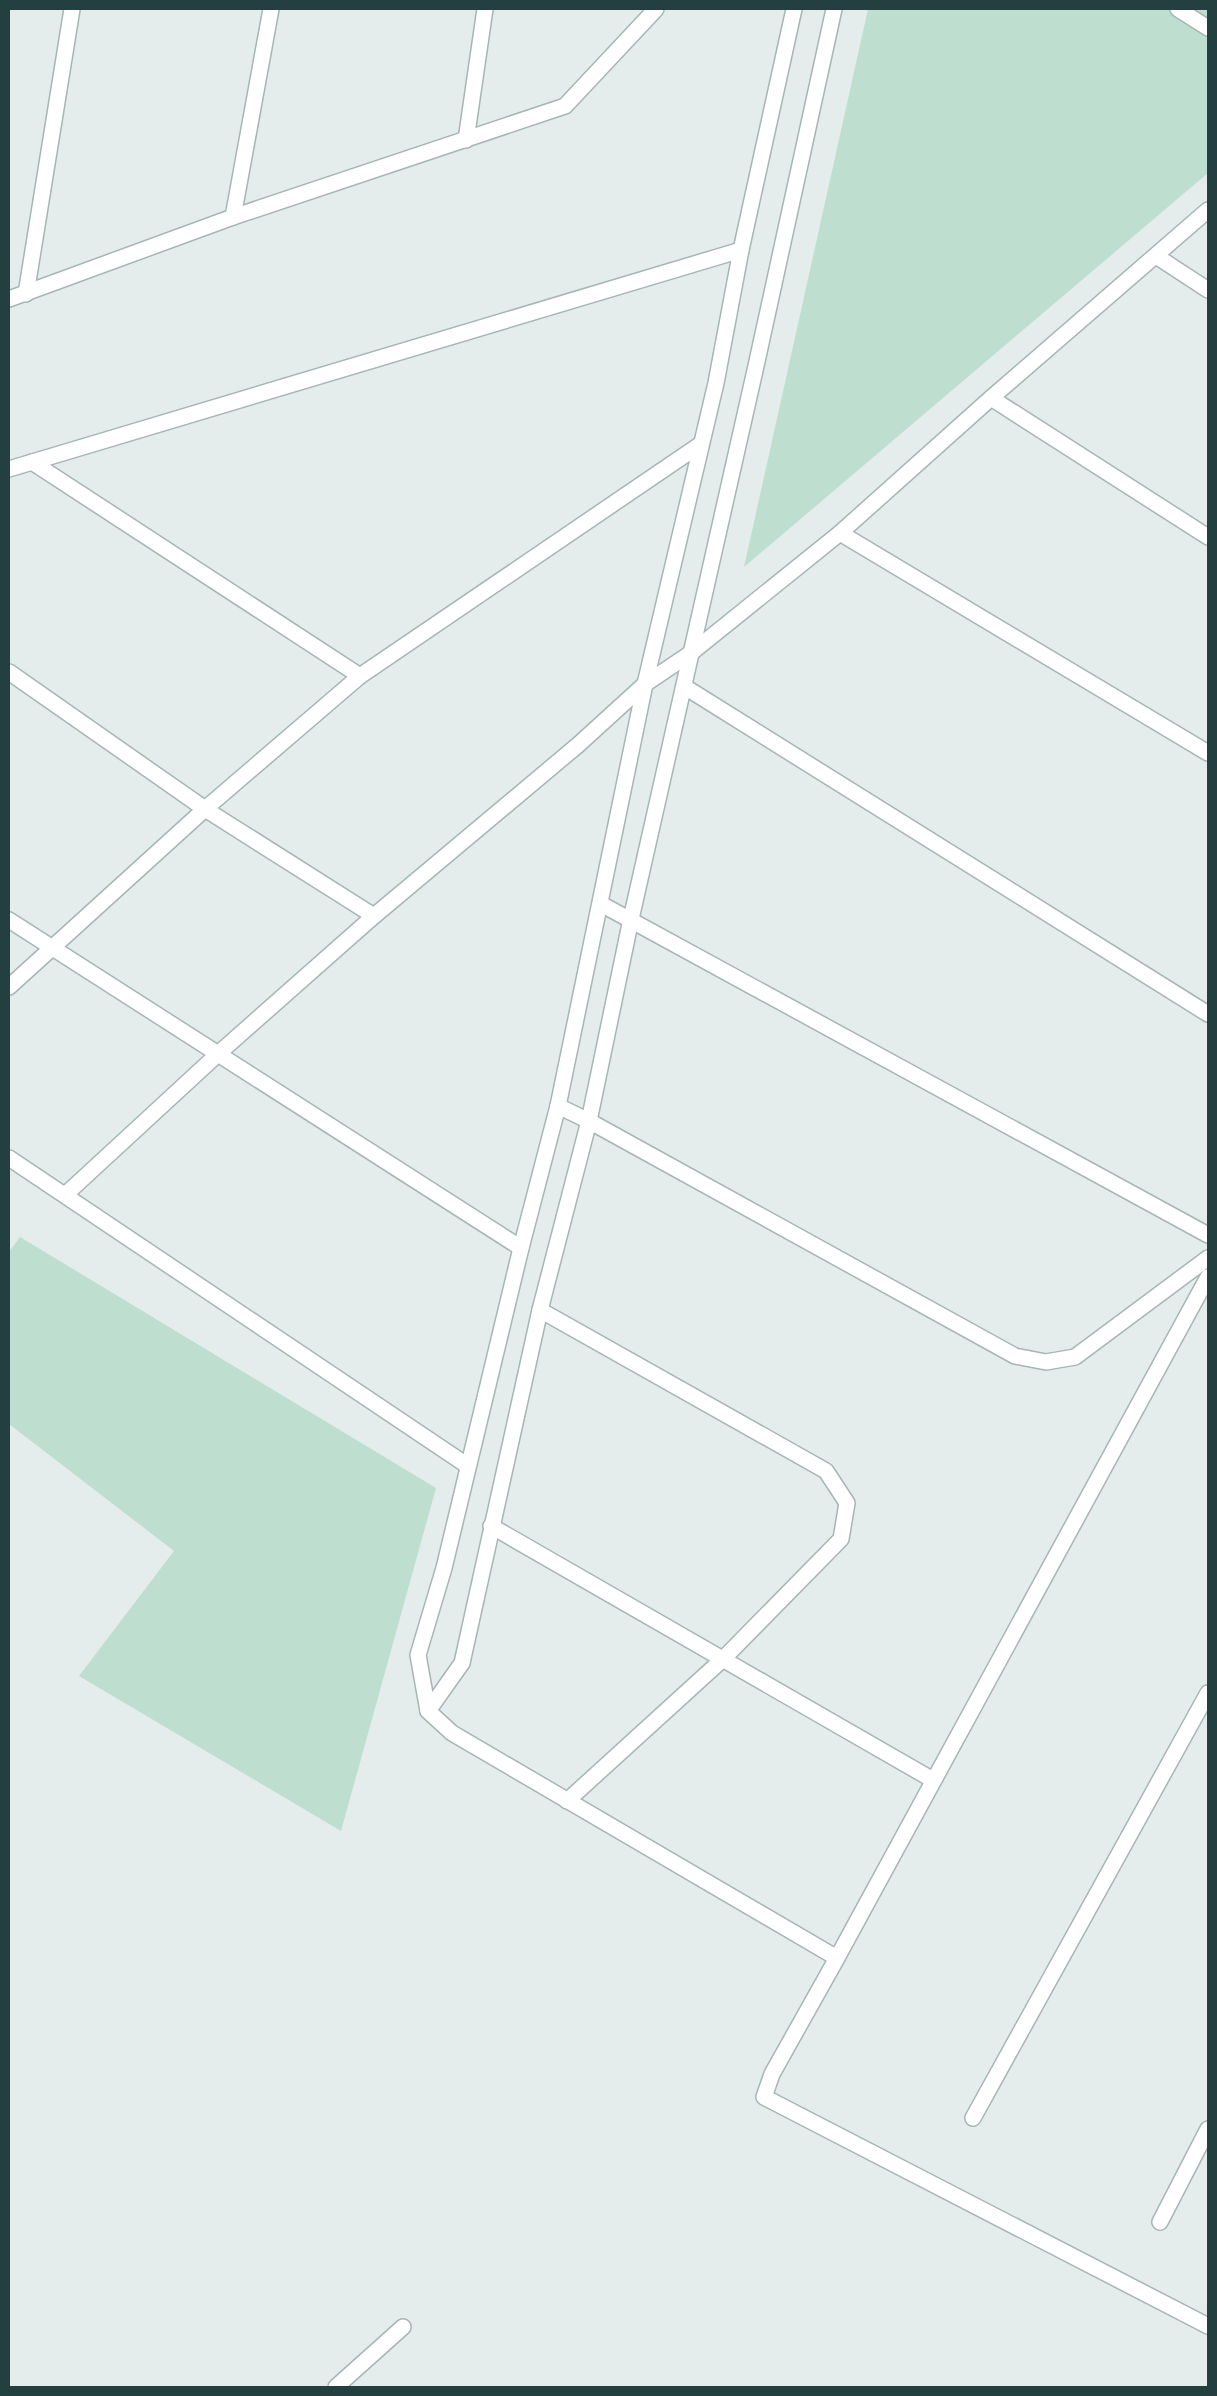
<svg xmlns="http://www.w3.org/2000/svg" width="1217" height="2396" viewBox="0 0 1217 2396" font-family="'Fira Sans',sans-serif">
	<style>
		.green { fill: #bedecf }
		.lines { fill: none; stroke-linecap: round; stroke-linejoin: round }
		.street-casing { stroke: #a7b5b5; stroke-width: 18 }
		.street { stroke: #fff; stroke-width: 15 }
	</style>
	<rect width="100%" height="100%" fill="#e4edec"/>
	<g class="green">
		<path d="M868,9H1208V173L744,567Z"/>
		<path d="M20,1237L436,1488L341,1831L79,1676L174,1551L9,1424V1252Z"/>
	</g>
	<g class="lines">
		<g class="street-casing">
			<g id="street">
				<path d="M794,9L741,250L716,383L645,684L558,1106L521,1248L444,1568L418,1655L428,1711L452,1733L837,1958L772,2074L764,2097L1208,2326"/>
				<path d="M1178,9L1208,28"/>
				<path d="M466,140L485,9"/>
				<path d="M233,217L271,9"/>
				<path d="M1156,256L1208,290"/>
				<path d="M26,294L72,9"/>
				<path d="M9,299L233,217L565,106L656,9"/>
				<path d="M991,398L1208,537"/>
				<path d="M32,462L360,676"/>
				<path d="M9,469L741,250"/>
				<path d="M840,533L1208,753"/>
				<path d="M9,672L205,809L374,916"/>
				<path d="M685,687L1208,1014"/>
				<path d="M601,904L1208,1235"/>
				<path d="M9,920L521,1248"/>
				<path d="M9,987L205,809L360,676L701,444"/>
				<path d="M558,1106L589,1121L1015,1356L1046,1362L1075,1357L1208,1258"/>
				<path d="M9,1158L468,1466"/>
				<path d="M65,1195L219,1053L374,916L578,745L645,684L691,653L840,533L991,398L1208,210"/>
				<path d="M540,1310L826,1471L847,1503L841,1539L723,1659L567,1801"/>
				<path d="M491,1526L933,1780"/>
				<path d="M428,1711L462,1663L540,1310L589,1121L631,919L756,366L834,9"/>
				<path d="M837,1958L1208,1277"/>
				<path d="M973,2118L1208,1693"/>
				<path d="M1160,2222L1208,2129"/>
				<path d="M336,2387L403,2327"/>
			</g>
		</g>
		<use href="#street" class="street"/>
	</g>
	<rect width="1217" height="2396" fill="none" stroke="#243f3f" stroke-width="20"/>
</svg>
